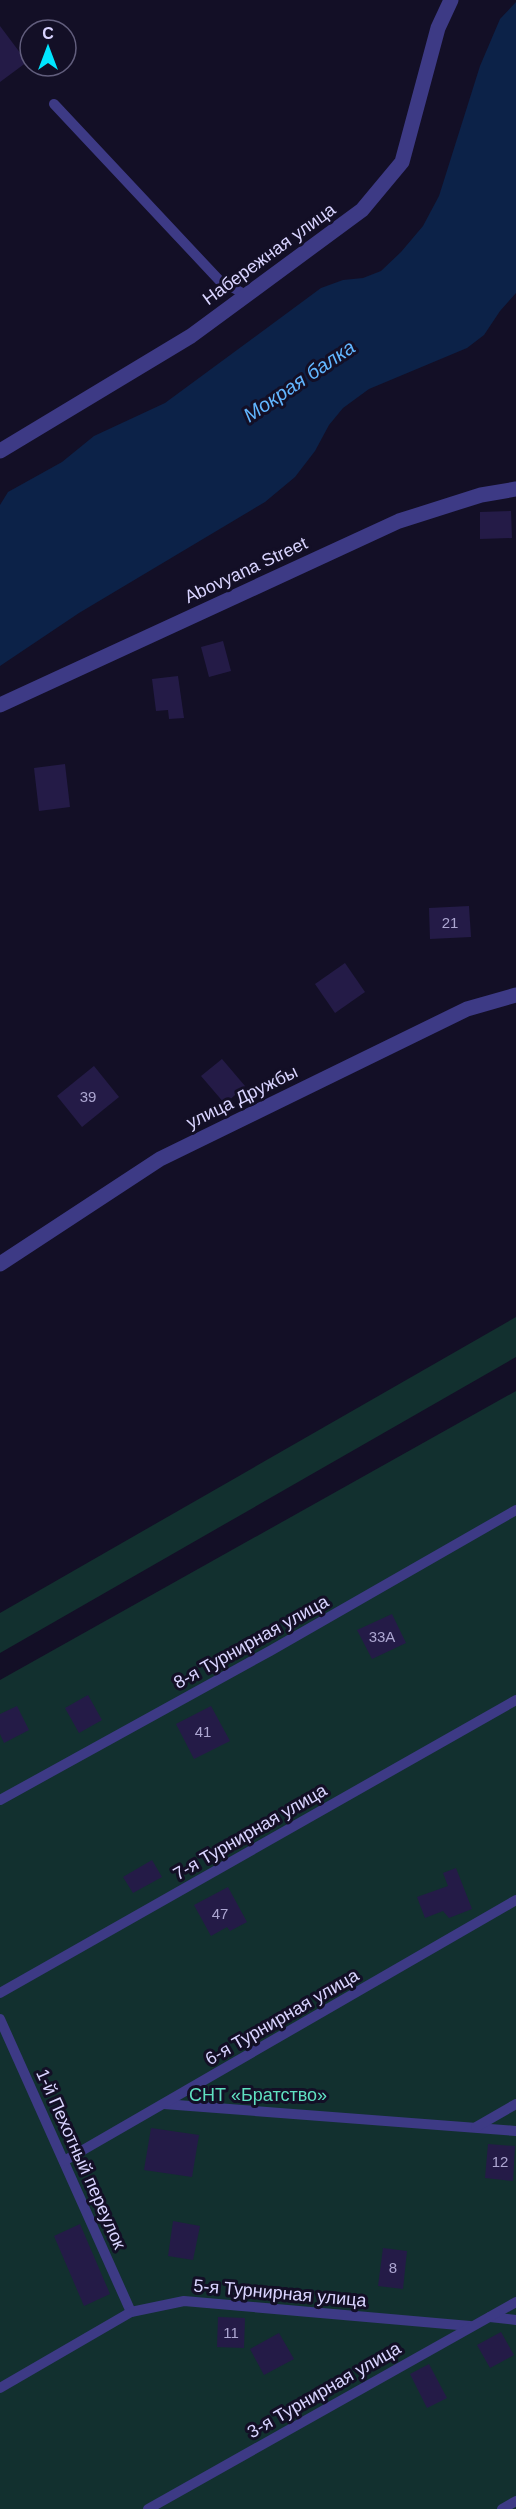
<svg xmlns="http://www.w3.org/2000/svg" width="516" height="2509" viewBox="0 0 516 2509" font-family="Arial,sans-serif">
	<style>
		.green { fill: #12302f }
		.water { fill: #0c2248 }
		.building { fill: #241b47 }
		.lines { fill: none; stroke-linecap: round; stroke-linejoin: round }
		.lane { stroke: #3d3a85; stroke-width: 10 }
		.street { stroke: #3d3a85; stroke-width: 15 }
		.labels { text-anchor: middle; stroke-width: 6; stroke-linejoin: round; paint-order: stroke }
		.number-label { font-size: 15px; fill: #aca6d1 }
		.street-label { font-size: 18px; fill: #d9d4ff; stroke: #130f26 }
		.park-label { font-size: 18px; fill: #5fe0c0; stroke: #130f26 }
		.water-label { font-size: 20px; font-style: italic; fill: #62b6ff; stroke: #130f26 }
	</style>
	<rect width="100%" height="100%" fill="#130f26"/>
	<g class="green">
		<path d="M516,1317V1357L0,1653V1613Z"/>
		<path d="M516,1391V2509H0V1680Z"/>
	</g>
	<path class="water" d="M516,2V293L500,311L484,335L467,348L369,389L343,408L329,425L315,451L295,477L265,502L79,613L0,666V505L8,492L62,462L94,436L165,403L321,288L343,280L363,278L381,271L401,252L423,226L439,196L480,66L500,19Z"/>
	<g class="building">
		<path d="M0,26L27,62L0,82Z"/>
		<path d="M511,511L512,538L480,539V512Z"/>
		<path d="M223,641L231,671L209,677L201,647Z"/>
		<path d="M178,676L184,718L169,719L168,710L156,711L152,679Z"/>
		<path d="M65,764L70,807L39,811L34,768Z"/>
		<path d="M469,906L471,937L430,939L429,908Z"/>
		<path d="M345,963L365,992L335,1013L315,984Z"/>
		<path d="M222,1059L245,1086L225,1104L201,1076Z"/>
		<path d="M94,1066L119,1097L82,1127L57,1096Z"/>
		<path d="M392,1614L406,1643L372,1659L357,1630Z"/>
		<path d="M88,1695L102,1720L79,1733L65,1708Z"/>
		<path d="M17,1706L29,1730L4,1743L0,1734V1714Z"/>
		<path d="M211,1706L230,1741L194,1759L176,1724Z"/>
		<path d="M152,1860L162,1877L133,1893L123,1877Z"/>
		<path d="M456,1868L472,1909L449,1918L443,1911L425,1918L417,1897L448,1886L443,1873Z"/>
		<path d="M228,1887L247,1922L230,1931L227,1927L211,1936L194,1905Z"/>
		<path d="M151,2128L199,2135L192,2177L144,2170Z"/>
		<path d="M488,2144L515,2146L513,2181L485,2178Z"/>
		<path d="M173,2221L200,2226L193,2260L168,2256Z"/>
		<path d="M80,2224L110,2294L84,2306L54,2236Z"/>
		<path d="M383,2248L407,2251L403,2289L378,2286Z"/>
		<path d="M218,2317L245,2318L244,2348L217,2347Z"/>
		<path d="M501,2332L514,2355L490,2368L477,2345Z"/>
		<path d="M279,2333L294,2359L264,2375L250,2349Z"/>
		<path d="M429,2364L447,2398L427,2408L410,2374Z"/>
	</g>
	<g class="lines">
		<g class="lane">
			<path d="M54,104L219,280L246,295"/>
			<path d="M0,1800L270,1651L516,1510"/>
			<path d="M0,1993L516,1700"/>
			<path d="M0,2019L131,2312"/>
			<path d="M164,2104L516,2131"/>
			<path d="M476,2127L516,2104"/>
			<path d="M64,2161L516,1900"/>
			<path d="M490,2317L516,2320"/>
			<path d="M0,2388L131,2312L184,2301L470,2326"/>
			<path d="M148,2509L516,2302"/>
			<path d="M502,2509L516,2501"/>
		</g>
		<g class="street">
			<path d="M0,451L191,336L362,210L402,162L438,28L451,0"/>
			<path d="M0,705L399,521L481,495L516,489"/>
			<path d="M0,1264L160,1159L467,1009L516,995"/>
		</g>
	</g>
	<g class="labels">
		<g class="number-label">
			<text x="450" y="928">21</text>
			<text x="88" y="1102">39</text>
			<text x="382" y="1642">33А</text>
			<text x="203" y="1737">41</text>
			<text x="220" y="1919">47</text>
			<text x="500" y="2167">12</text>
			<text x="393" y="2273">8</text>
			<text x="231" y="2338">11</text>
		</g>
		<g class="street-label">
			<text transform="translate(269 254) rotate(-36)" y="6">Набережная улица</text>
			<text transform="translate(246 570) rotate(-25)" y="6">Abovyana Street</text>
			<text transform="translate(242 1097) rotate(-26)" y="6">улица Дружбы</text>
			<text transform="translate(251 1642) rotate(-29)" y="6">8-я Турнирная улица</text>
			<text transform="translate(250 1832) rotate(-30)" y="6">7-я Турнирная улица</text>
			<text transform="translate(282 2017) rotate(-30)" y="6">6-я Турнирная улица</text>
			<text transform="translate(81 2159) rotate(66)" y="6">1-й Пехотный переулок</text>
			<text transform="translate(280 2293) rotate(5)" y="6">5-я Турнирная улица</text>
			<text transform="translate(324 2390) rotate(-30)" y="6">3-я Турнирная улица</text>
		</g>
		<g class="park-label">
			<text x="258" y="2101">СНТ «Братство»</text>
		</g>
		<g class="water-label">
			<text transform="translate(299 381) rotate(-34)" y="7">Мокрая балка</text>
		</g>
	</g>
	<g transform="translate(48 48)"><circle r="28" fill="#130f26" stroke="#625e7d" stroke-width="1.5"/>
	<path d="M0-4.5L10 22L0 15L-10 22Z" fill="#00e5ff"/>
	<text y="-9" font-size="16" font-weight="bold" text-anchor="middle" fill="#d9d4ff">С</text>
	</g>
</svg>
